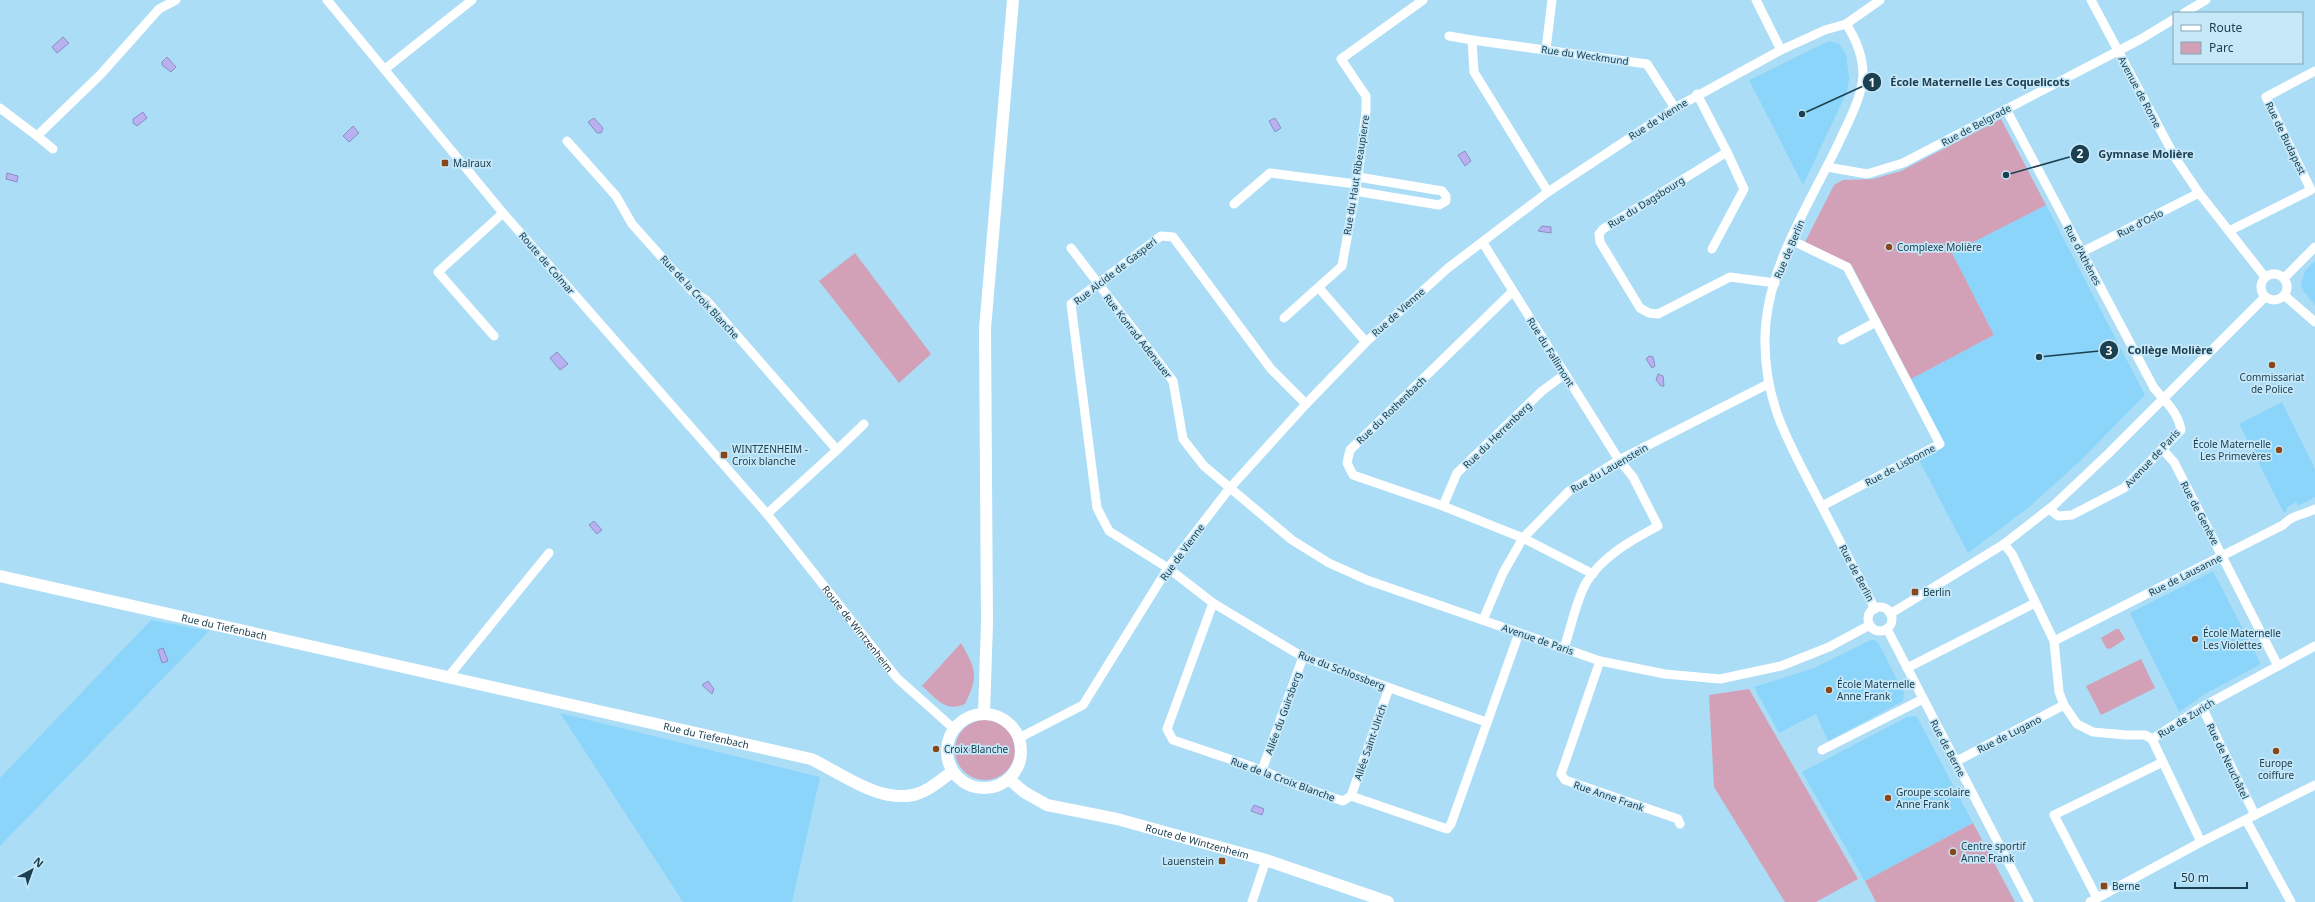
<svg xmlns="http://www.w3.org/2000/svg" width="2315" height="902" viewBox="0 0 2315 902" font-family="'Noto Sans',sans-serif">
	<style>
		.built { fill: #8bd5fa }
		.green { fill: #d3a1b7 }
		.water { fill: #b9b0f1; stroke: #8a8ec1 }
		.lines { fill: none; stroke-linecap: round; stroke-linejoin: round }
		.street { stroke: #fff; stroke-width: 9 }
		.secondary { stroke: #fff; stroke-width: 12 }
		.poi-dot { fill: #894618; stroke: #c7e8f8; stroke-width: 1.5 }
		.labels { text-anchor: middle; stroke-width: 3.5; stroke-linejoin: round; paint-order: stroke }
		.street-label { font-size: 10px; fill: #1b4051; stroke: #c7e8f8 }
		.poi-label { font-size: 10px; fill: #1b4051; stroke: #c7e8f8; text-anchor: start }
		.leader { fill: none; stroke: #1b4051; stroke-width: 1.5 }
		.callout-dot { fill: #1b4051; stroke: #c7e8f8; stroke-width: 1.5 }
		.mark-label { font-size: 12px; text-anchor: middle; font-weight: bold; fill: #fff }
		.callout-label { font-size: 11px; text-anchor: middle; font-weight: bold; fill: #1b4051; stroke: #c7e8f8; stroke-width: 3.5; stroke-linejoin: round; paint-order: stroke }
	</style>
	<rect width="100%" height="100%" fill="#acddf6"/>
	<g class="built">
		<path d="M1829,41L1839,44L1846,54L1849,79L1847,92L1803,185L1749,80Z"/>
		<path d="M2046,205L2145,395L2080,461L2029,507L1968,553L1919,460L1945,446L1911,379L1994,335L1952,253Z"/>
		<path d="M2315,261V305L2304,292L2301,285L2305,271Z"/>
		<path d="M2282,402L2315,469V497L2298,506L2296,502L2286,508L2287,511L2284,513L2239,424Z"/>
		<path d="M2213,571L2261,664L2205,694L2179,712L2130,613Z"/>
		<path d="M151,620L209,631L0,846V778Z"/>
		<path d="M1871,640H1875L1879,644L1904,693L1903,701L1828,741L1816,714L1779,733L1754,687L1814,668Z"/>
		<path d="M560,713L820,777L792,902H683Z"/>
		<path d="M1913,716L1917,717L1973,823L1865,881L1802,772L1907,717Z"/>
	</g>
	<g class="green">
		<path d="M2001,119L2046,205L1952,253L1994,335L1911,379L1851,264L1805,242L1834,185L1843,180L1873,179L1901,171Z"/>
		<path d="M855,253L931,354L899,383L819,281Z"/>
		<path d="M2116,629H2119L2125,639L2110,649L2106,648L2101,638Z"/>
		<path d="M961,643C976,669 979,676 965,704C945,713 936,698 922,686Z"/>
		<path d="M2141,659L2155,688L2101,715L2086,686Z"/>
		<path d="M1749,689L1858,879L1816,902H1785L1714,787L1709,695Z"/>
		<circle cx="985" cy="750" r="30"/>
		<path d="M1973,823L2015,902H1876L1865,881Z"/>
	</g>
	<g class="water">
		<path d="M63,37L69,43L57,53L52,47Z"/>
		<path d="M167,57L176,67L171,72L162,65V62Z"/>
		<path d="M143,112L147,118L137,126L133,123V119Z"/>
		<path d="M594,118L603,128L601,133H597L588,122Z"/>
		<path d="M1275,118L1281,128L1275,132L1269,121Z"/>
		<path d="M353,126L359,133L349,142L343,136Z"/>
		<path d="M1465,151L1471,161L1465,166L1458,155Z"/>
		<path d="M7,173L18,176L17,182L6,179Z"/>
		<path d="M1542,226L1551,227V233L1538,231Z"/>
		<path d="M557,352L568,364L560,370L550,358Z"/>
		<path d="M1649,356L1653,357L1655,366L1652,368L1646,359Z"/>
		<path d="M1658,374L1663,376L1664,386H1661L1656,380Z"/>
		<path d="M594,521L602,530L597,534L589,525Z"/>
		<path d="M163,648L168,661L162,663L158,650Z"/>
		<path d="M708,681L714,689L712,694L702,685Z"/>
		<path d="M1254,805L1264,809L1262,815L1251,811Z"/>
	</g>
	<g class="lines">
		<g class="street">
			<path id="s1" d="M327,0L503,213L767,514L897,678L953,728"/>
			<path d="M1756,0L1781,50"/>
			<path d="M2091,0L2176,159L2199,193L2265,277"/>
			<path d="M2184,13L2206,0"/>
			<path d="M1846,24C1856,39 1863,56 1863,75C1862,97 1849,120 1840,140C1811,202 1766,267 1765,338C1764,403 1789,443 1818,499C1837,535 1856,572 1875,609"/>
			<path d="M1449,36L1472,40"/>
			<path d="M1546,49L1552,0"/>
			<path d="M385,69L472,0"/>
			<path d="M1697,94L1727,152L1603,229L1599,234L1600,242L1640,308L1649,313L1658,314L1730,277L1775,283"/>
			<path d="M0,108L37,136L101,74L159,9L176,0"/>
			<path d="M2006,109L2154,388C2165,401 2178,412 2181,430L2124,488L2072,515L2058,516L2049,509"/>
			<path d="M37,136L53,149"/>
			<path d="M567,141L616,196L632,224L692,291L706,300L837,450L767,514"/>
			<path d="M1827,167L1867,174L1903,163L2141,39L2174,19"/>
			<path d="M1355,191L1439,205L1446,201V196L1442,191L1358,177"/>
			<path d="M1548,192L1474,72L1472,40L1647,64L1675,108"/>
			<path d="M1234,204L1270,173L1356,184"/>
			<path d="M2229,231L2311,190L2266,97L2315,71"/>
			<path d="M1791,240L1847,267L1940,444L1822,506"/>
			<path d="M1483,243L1619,460L1633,477L1658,526C1632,540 1602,556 1586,583C1576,601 1571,628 1564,648"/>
			<path d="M1071,248L1173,381L1183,439L1204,466L1292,540L1329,563L1367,580L1600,661L1665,674L1720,679L1781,666L1829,647L1870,625"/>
			<path d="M1712,249L1744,189L1727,152"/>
			<path d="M2082,252L2199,193"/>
			<circle cx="2274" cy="287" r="13"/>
			<path d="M2284,278L2315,247"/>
			<path d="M1319,288L1366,342"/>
			<path d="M1513,291L1350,450L1347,463L1353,475L1443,506L1523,538L1593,574"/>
			<path d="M2285,296L2315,322"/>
			<path d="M1284,318L1342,266L1358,177L1366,111V96L1341,59L1423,0"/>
			<path d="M494,336L438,272L503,213"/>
			<path d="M1842,340L1876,322"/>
			<path d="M1306,404L1271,369L1173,237L1161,236L1071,304L1097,508L1109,531L1168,568L1213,603L1303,657L1486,722"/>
			<path d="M2162,449L2174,462L2278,666"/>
			<path d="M837,450L864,424"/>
			<path d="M1443,506L1457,473L1542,391L1565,374"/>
			<path d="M2004,544L2012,554L2054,641L2059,692L2064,705L2077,724L2093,732L2126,735H2145L2152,739"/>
			<path d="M1213,603L1167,729L1173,740L1262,770L1293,784L1343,801L1351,796L1447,829L1451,824L1519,633"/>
			<circle cx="1880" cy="619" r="12"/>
			<path d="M1890,614L2004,544L2054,505L2109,453L2265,297"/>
			<path d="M1483,620L1503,573L1523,538L1569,491L1619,460L1768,384"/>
			<path d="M1887,629L2029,902"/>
			<path d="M2054,641L2283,525C2292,515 2303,515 2315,509"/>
			<path d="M1600,661L1561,774L1565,780L1678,819L1680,824"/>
			<path d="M1907,668L2035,603"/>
			<path d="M449,676L549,553"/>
			<path d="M2202,707L2255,815"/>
			<path d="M1019,738L1083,705L1168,568L1229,489L1306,404L1366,342L1448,268L1548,192L1675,108L1781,50L1825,30L1846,24L1880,0"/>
			<path d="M2152,739L2202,707L2315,646"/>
			<path d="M2152,739L2201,842"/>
			<path d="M1822,750L1923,699"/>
			<path d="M1955,762L2064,705"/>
			<path d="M1262,770L1303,657"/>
			<path d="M1351,796L1389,688"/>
			<path d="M2246,820L2291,902"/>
			<path d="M2097,898L2054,815L2163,762"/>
			<path d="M1252,902L1266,860"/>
			<path d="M2090,902L2201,842L2315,785"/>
		</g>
		<g class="secondary">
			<path id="s2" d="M0,576L811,759C843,774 877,802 913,795C928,792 940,780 952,772"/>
			<path d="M984,713L987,623L985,329L1013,0"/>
			<circle cx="984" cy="751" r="37"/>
			<path id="s3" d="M1009,779L1024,792L1047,805L1117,819L1266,860L1388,902"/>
		</g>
	</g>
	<g class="poi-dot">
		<rect x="441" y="159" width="8" height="8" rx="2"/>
		<circle cx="1889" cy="247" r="4"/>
		<circle cx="2272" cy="365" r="4"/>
		<circle cx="2279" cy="450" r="4"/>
		<rect x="720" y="451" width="8" height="8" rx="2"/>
		<rect x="1911" y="588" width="8" height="8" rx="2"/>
		<circle cx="2195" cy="639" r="4"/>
		<circle cx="1829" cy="690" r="4"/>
		<circle cx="936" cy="749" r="4"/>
		<circle cx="2276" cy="751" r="4"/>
		<circle cx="1888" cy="798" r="4"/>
		<circle cx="1953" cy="852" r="4"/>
		<rect x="1218" y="857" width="8" height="8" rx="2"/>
		<rect x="2100" y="882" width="8" height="8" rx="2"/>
	</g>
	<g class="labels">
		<g class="street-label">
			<text transform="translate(1585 55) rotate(8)" y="4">Rue du Weckmund</text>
			<text transform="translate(2140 92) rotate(62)" y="4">Avenue de Rome</text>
			<text transform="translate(1658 119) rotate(-32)" y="4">Rue de Vienne</text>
			<text transform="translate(1976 125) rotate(-28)" y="4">Rue de Belgrade</text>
			<text transform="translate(2286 138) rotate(64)" y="4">Rue de Budapest</text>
			<text transform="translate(1356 175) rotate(-81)" y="4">Rue du Haut Ribeaupierre</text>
			<text transform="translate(1646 202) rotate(-32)" y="4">Rue du Dagsbourg</text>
			<text transform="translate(2140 223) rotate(-27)" y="4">Rue d'Oslo</text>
			<text transform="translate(1789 249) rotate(-67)" y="4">Rue de Berlin</text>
			<text transform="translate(2083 255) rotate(62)" y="4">Rue d'Athènes</text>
			<text transform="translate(547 263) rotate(49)" y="4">Route de Colmar</text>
			<text transform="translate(1115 271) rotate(-38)" y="4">Rue Alcide de Gasperi</text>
			<text transform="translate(700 297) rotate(47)" y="4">Rue de la Croix Blanche</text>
			<text transform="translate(1398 312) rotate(-42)" y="4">Rue de Vienne</text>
			<text transform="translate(1138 336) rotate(52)" y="4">Rue Konrad Adenauer</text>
			<text transform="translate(1551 352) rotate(58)" y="4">Rue du Fallimont</text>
			<text transform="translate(1391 410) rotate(-44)" y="4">Rue du Rothenbach</text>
			<text transform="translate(1497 435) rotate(-44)" y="4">Rue du Herrenberg</text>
			<text transform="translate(2152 458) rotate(-47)" y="4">Avenue de Paris</text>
			<text transform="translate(1900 465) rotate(-28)" y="4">Rue de Lisbonne</text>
			<text transform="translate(1609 468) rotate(-30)" y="4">Rue du Lauenstein</text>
			<text transform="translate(2200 513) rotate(62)" y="4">Rue de Genève</text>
			<text transform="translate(1182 552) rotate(-54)" y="4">Rue de Vienne</text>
			<text transform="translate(1857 573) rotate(62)" y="4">Rue de Berlin</text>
			<text transform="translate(2185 575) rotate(-27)" y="4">Rue de Lausanne</text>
			<text dy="4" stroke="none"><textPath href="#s2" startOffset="230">Rue du Tiefenbach</textPath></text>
			<text dy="4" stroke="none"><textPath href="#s1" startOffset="823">Route de Wintzenheim</textPath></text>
			<text transform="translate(1538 639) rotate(19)" y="4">Avenue de Paris</text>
			<text transform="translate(1342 670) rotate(21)" y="4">Rue du Schlossberg</text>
			<text transform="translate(1283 713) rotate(-70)" y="4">Allée du Guirsberg</text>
			<text transform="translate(2186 718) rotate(-32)" y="4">Rue de Zurich</text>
			<text transform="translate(2009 734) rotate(-27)" y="4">Rue de Lugano</text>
			<text dy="4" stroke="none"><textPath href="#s2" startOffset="724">Rue du Tiefenbach</textPath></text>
			<text transform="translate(1370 742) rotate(-71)" y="4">Allée Saint-Ulrich</text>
			<text transform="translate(1948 748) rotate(62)" y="4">Rue de Berne</text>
			<text transform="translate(2228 761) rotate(64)" y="4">Rue de Neuchâtel</text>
			<text transform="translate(1283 779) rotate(20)" y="4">Rue de la Croix Blanche</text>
			<text transform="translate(1609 796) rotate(19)" y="4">Rue Anne Frank</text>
			<text dy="4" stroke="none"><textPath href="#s3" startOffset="201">Route de Wintzenheim</textPath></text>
		</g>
		<g class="poi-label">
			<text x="453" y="167">Malraux</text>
			<text x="1897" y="251">Complexe Molière</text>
			<text x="2272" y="381" text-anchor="middle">Commissariat<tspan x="2272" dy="12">de Police</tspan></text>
			<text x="2271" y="448" text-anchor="end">École Maternelle<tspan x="2271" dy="12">Les Primevères</tspan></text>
			<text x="732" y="453">WINTZENHEIM -<tspan x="732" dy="12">Croix blanche</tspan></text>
			<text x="1923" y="596">Berlin</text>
			<text x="2203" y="637">École Maternelle<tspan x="2203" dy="12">Les Violettes</tspan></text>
			<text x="1837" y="688">École Maternelle<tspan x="1837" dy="12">Anne Frank</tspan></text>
			<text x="944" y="753">Croix Blanche</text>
			<text x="2276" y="767" text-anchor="middle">Europe<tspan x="2276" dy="12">coiffure</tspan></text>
			<text x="1896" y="796">Groupe scolaire<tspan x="1896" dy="12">Anne Frank</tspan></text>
			<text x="1961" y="850">Centre sportif<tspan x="1961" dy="12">Anne Frank</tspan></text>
			<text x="1214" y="865" text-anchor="end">Lauenstein</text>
			<text x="2112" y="890">Berne</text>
		</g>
	</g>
	<path class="leader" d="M1802 114L1872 82M2006 175L2080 154M2039 357L2109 350"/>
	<g class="callout-dot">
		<circle cx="1802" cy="114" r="4"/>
		<circle cx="2006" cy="175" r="4"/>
		<circle cx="2039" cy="357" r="4"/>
		<circle cx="1872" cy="82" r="10"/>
		<circle cx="2080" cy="154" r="10"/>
		<circle cx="2109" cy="350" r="10"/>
	</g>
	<g class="mark-label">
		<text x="1872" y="87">1</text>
		<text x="2080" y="158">2</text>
		<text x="2109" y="355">3</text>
	</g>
	<g class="callout-label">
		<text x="1980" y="86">École Maternelle Les Coquelicots</text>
		<text x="2146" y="158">Gymnase Molière</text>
		<text x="2170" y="354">Collège Molière</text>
	</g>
	<rect x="2173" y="12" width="130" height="52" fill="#c7e8f8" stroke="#82a5b5"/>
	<rect x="2181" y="25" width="20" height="6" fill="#ffffff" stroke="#82a5b5"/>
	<text x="2209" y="32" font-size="12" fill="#1b4051">Route</text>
	<rect x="2181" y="42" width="20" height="12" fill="#d3a1b7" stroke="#82a5b5"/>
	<text x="2209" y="52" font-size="12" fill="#1b4051">Parc</text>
	<g transform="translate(32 870) rotate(41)" stroke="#c7e8f8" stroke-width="3" paint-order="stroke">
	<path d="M0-3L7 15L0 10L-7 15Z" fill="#1b4051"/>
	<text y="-6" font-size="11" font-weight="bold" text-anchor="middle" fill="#1b4051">N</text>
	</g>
	<path d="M2175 882v6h72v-6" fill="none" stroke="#1b4051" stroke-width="2"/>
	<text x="2181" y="882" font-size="12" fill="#1b4051" stroke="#c7e8f8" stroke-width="3" paint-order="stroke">50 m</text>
</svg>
